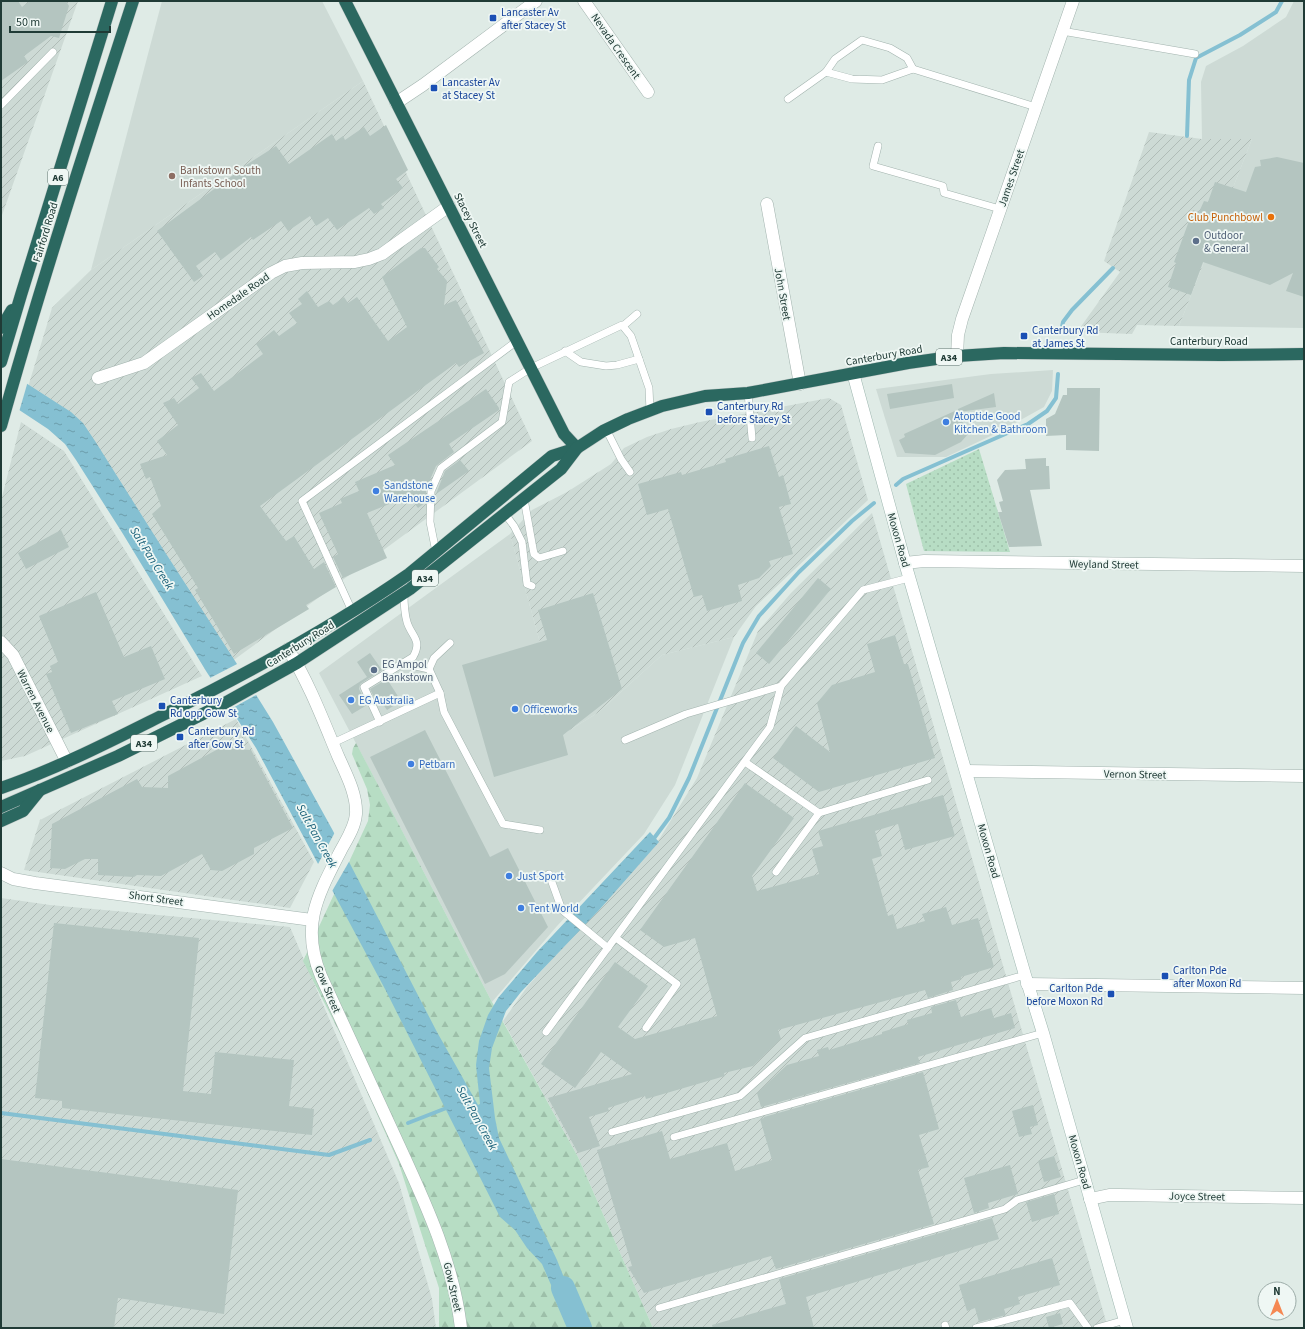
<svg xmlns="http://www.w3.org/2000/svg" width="1305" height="1329" viewBox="0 0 1305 1329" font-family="'Source Sans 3',sans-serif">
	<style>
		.built { fill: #cddad5 }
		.industrial { fill: url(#industrial-furrows) }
		.forest { fill: url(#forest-firs) }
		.park { fill: url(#park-dots) }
		.water { fill: url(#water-ripples) }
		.pier { fill: #dfebe6 }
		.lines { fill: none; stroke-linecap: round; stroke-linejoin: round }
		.stream { stroke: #85c0d2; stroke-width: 4 }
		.river { stroke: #85c0d2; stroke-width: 24 }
		.building { fill: #b4c5c0 }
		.lane-casing { stroke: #a2b3ae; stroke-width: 8 }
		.street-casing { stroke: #a2b3ae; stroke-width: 13 }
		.secondary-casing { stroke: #9eb7b0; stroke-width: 13 }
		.highway-casing { stroke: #c1c8c7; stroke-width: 13 }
		.lane { stroke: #fff; stroke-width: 7 }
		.street { stroke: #fff; stroke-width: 12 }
		.secondary { stroke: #fff; stroke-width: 12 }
		.highway { stroke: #2b6860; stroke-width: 12 }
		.transit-dot { fill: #1a4fb4; stroke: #eff7f4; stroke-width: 1.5 }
		.education-dot { fill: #8d6e63; stroke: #eff7f4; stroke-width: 1.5 }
		.food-dot { fill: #e8710a; stroke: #eff7f4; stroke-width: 1.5 }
		.service-dot { fill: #5c6f8a; stroke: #eff7f4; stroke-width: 1.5 }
		.shop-dot { fill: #3f7fe0; stroke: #eff7f4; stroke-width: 1.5 }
		.labels { text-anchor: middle; stroke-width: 3.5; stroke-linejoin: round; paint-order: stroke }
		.shield { fill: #eff7f4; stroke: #5e736f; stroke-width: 1 }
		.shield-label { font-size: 10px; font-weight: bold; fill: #203b36 }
		.transit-label { font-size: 11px; fill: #164399; stroke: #eff7f4; text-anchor: start }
		.street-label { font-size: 11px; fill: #203b36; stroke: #eff7f4 }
		.education-label { font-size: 11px; fill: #785e54; stroke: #eff7f4; text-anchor: start }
		.food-label { font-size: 11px; fill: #c56008; stroke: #eff7f4; text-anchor: end }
		.service-label { font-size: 11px; fill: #4e5e75; stroke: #eff7f4; text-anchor: start }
		.shop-label { font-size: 11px; fill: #366cbe; stroke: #eff7f4; text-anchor: start }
		.water-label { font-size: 12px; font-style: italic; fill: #196078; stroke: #eff7f4 }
	</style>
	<defs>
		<pattern id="industrial-furrows" width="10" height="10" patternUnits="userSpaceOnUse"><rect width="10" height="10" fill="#cddad5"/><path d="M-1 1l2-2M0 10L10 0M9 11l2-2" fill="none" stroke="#b0bcb7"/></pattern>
		<pattern id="forest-firs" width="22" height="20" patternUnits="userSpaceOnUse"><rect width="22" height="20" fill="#b7ddc4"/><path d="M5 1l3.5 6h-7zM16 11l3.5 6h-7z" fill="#9dbfa9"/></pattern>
		<pattern id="park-dots" width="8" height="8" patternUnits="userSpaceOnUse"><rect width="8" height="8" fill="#b7ddc4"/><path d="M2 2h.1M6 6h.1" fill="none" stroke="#9dbfa9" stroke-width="1.8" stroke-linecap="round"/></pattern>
		<pattern id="water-ripples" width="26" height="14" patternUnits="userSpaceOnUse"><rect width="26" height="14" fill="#85c0d2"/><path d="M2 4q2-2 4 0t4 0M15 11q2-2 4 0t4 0" fill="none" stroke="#6c9dab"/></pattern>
	</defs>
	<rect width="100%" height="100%" fill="#dfebe6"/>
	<g class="built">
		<path d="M162,1H322L363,81L91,270Z"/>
		<path d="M1294,1H1304V328L1179,326L1252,139H1202L1201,82L1206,66L1243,46L1286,17Z"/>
		<path d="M1053,370L1052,391L1044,407L999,432L946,457H897L876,389L991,374Z"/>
		<path d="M510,534L565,733L599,712L662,655L734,637L675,785L644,834L557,926L492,1002L319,673Z"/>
	</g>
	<g class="industrial">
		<path d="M1,1H78L1,218Z"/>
		<path d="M363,81L532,441L231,662L28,387L52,308L91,270Z"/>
		<path d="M1149,132L1202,139H1252L1179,326L1137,325L1132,334L1077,332L1120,272L1104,261Z"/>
		<path d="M829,398L841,405L868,500L756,606L734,637L662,655L599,712L565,733L510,534L532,510L567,492L611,464L624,448L647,437L671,429L700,422Z"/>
		<path d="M21,422L64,451L202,676L25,756L1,761V501Z"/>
		<path d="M872,513L1108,1328H653L578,1157L503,1021L527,987L660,838L697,778L758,631L791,593Z"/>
		<path d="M236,719L314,862L290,908L24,870L40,820Z"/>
		<path d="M1,898L50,905L290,927L399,1183L432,1299L436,1328H1Z"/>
	</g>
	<path class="forest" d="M356,743L492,1002L578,1157L653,1328H439V1288L399,1164L350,1053L303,961L368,821L370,805L367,789L352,754L353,748Z"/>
	<path class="park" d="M979,449L1010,552L924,551L906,484Z"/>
	<path class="water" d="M1,367L71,412L83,423L95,441L163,549L237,664L273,722L332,829L437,1032L478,1105L480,1104L476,1065L479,1041L488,1015L498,998L537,952L650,832L659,842L600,909L521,992L506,1011L492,1048L489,1068L495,1118L499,1138L557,1260L580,1318L567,1322L542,1264L527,1248L515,1230L500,1217L385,989L256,748L206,671L123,534L76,460L65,444L48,429L1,398Z"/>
	<g class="pier">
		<path d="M1,365L28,381L19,412L1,400Z"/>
		<path d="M239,663L258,694L229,710L208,679Z"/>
		<path d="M335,832L350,860L331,893L317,866Z"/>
	</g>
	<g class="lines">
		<g class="stream">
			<path d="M1187,136L1189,80L1196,58L1240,35L1276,12L1282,1"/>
			<path d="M1061,332L1063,322L1072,310L1113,268"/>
			<path d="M896,485L903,479L1028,424L1047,411L1056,398L1058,374"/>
			<path d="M652,841L669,818L689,778L743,643L759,616L799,572L852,521L874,503"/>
			<path d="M1,1113L329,1155L370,1140"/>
			<path d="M408,1123L449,1107"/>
		</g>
		<path class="river" d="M563,1288L580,1328"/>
	</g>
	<g class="building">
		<path d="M1,1H18L22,7L30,1H66L69,6L59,38L51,36L24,56L28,62L1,81Z"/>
		<path d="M386,125L408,170L396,179L403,188L381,204L384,208L374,214L369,208L337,230L328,218L316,226L310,216L288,231L281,221L253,240L251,237L221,260L215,252L196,266L203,276L194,282L157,231L236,173L235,172L276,146L289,164L332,134L336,141L343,136L345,140L364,127L370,136Z"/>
		<path d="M1277,157L1304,163V297L1286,291L1293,273L1270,285L1203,262L1191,295L1168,287L1176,263L1174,262L1193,210L1199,212L1204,201L1208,202L1215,182L1246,192L1255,167L1261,166L1260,160Z"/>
		<path d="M421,248H425L439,267L437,269L447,281L444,305L456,300L484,353L459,367L456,363L260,506L286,541L294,536L314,569L324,562L336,587L306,605L309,609L234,654L195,590L198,588L152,514L161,506L150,477L146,479L140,464L167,455L157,441L178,425L163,403L174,398L178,404L199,388L191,378L201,373L214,391L263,354L256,344L274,330L279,336L297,323L289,313L302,304L298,299L307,291L318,307L329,301L333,305L344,297L348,303L357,297L388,341L407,327L382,277Z"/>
		<path d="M952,384L954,398L890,409L887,394Z"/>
		<path d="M1067,388H1100L1099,451L1066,450V435L1046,436V419L1055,414L1063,395H1067Z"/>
		<path d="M486,389L499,408V410L449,444L454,452L436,466L426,489V502L418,508L409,496L367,513L387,558L343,578L333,557L338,554L319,513L342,503L340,499L359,491L355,482L395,465L388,455Z"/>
		<path d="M994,393L996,407L958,412V409Z"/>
		<path d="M957,410L968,434L961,442L935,455L905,453L899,440L905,437L904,434Z"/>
		<path d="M769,446L779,477L783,475L791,504L779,507L793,554L769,561L771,566L759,578L738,585L742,601L707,611L702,595L694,597L668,509L647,515L638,484L681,472L682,475L726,462L725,459Z"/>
		<path d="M1046,458V466H1049L1050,489L1030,490L1042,546L1009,547L998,512H1002L999,502L1003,501L997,480L1005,470L1026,469L1025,459Z"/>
		<path d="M460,460L469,471L436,494L445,471Z"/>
		<path d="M61,530L69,547L26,569L18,553Z"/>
		<path d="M818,578L831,589L769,664L756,653Z"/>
		<path d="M96,592L124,657L151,646L165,679L112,701L118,714L71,733L46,674L52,672L50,666L58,662L39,616Z"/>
		<path d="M593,593L622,689L563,735L568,755L494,777L462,665L547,640L538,610Z"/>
		<path d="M895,635L904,664H908L935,758L819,792L773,758L796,726L830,752L817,703L832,685L875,672L867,644Z"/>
		<path d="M370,653L382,670L360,684L359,689L367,705L352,714L339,695L367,677L357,662Z"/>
		<path d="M387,679L401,701L387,710L378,697L375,699L370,689Z"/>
		<path d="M425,730L490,857L508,848L548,927L505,974L485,984L370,757Z"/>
		<path d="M220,748L251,750L293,828L254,848V854L222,871L211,870L202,854L161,876L137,875L134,877L98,875V859H85L65,869L50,868L52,824L137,779L142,787L168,788V776Z"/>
		<path d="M745,783L794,818L752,876L757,891L819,874L812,849L823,846L818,831L943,795L955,836L905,850L898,824L875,831L882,856L872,859L888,916L893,914L897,929L925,921L922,914L946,907L952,925L978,918L988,953L990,952L994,967L961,977L962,979L951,982L953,990L928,998L925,990L778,1030L781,1039L753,1066L724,1073L725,1076L646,1099L645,1096L608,1108L609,1111L589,1117L600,1146L578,1153L548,1098L632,1074L601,1052L575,1088L541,1064L615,962L648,986L618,1027L635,1039L717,1016L695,938L664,947L640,930Z"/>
		<path d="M54,923L199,938L183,1091L211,1094L215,1052L294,1060L289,1106L314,1109L312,1135L62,1108V1101L35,1098Z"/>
		<path d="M956,1000L961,1017L991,1008L994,1018L1011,1013L1015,1028L918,1057L920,1063L761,1107L757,1093L787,1065L819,1056L817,1050L828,1047L829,1050L882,1034V1032L908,1024L907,1020L932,1013L931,1007Z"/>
		<path d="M923,1072L939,1129L919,1135L929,1167L918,1170L934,1224L776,1269L771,1256L644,1293L628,1267L632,1266L597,1150L662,1131L670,1159L727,1143L735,1171L772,1160L760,1119L764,1118V1117Z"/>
		<path d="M1033,1105L1038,1125L1030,1127L1032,1134L1019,1137L1012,1111Z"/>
		<path d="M1054,1156L1061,1177L1044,1182L1038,1161Z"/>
		<path d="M1,1159L238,1190L224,1314L118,1298L114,1328H1Z"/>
		<path d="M1010,1165L1018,1194L988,1203L989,1208L974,1213L964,1178Z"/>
		<path d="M1054,1194L1059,1214L1032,1222L1026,1202Z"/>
		<path d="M992,1218L999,1239L806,1297L814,1328H713L712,1325L786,1304L779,1279Z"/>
		<path d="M1052,1258L1060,1285L1018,1297L1020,1304L1004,1309L1006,1315L979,1322L975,1308L967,1311L959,1285Z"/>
		<path d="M1060,1313L1063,1324L1049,1328L1046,1317Z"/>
	</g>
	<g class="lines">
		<g class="lane-casing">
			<g id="lane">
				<path d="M1062,31L1195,54"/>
				<path d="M826,72L835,59L862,40L890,48L907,58L913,69"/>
				<path d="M788,99L826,72L852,79L882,80L913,69L1036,107"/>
				<path d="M1,105L53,52"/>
				<path d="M878,146L873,166L943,186L944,193L1000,209"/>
				<path d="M623,326L637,314"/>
				<path d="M565,351L581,362L606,366L617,365L639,359"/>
				<path d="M748,393L752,438"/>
				<path d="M606,429L621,459L630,472"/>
				<path d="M524,499L534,554L539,558L563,551"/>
				<path d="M505,514L514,526L522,542L527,584L532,586"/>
				<path d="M436,552L430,522L431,491L441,468L502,422L509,382L531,368L622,325L631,336L649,388L650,411"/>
				<path d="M352,611L302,501L517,341"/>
				<path d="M402,663L429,669"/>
				<path d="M440,693L444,712L503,824L540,830"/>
				<path d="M380,722L364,687L413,657C423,640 411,636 407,622C404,612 404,603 404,593"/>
				<path d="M625,740L686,714L781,686L863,590L909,578"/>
				<path d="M333,743L440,693L429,669L434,658L450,643"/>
				<path d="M745,762L819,813L928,780"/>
				<path d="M776,872L819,813"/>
				<path d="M549,874L562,910L608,948"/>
				<path d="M616,938L677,984L646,1028"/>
				<path d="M546,1032L770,727L781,686"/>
				<path d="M612,1132L740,1096L805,1038L1025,975"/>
				<path d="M674,1137L1043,1033"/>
				<path d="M659,1308L1005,1209L1017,1200L1084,1180"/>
				<path d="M945,1325L946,1328"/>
				<path d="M976,1328L1070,1303L1088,1328"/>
				<path d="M1097,1328L1125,1320"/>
			</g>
		</g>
		<g class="street-casing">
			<g id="street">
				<path d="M584,1L648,92"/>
				<path d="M396,103L423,85L536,1"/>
				<path d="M767,204L800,384"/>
				<path d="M957,356L958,335L962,319L1073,1"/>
				<path d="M98,378L144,363L271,273L285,266L302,263L355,262L369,259L382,254L449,206"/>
				<path d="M905,563L924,561L1304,566"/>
				<path d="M1,642L13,655L67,762"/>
				<path d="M288,649C309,683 323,720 338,756C346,774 357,794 356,814C355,827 347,839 341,850C318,895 300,925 321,976C346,1031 371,1085 396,1139C424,1200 453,1260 461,1328"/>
				<path d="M966,771L1304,776"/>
				<path d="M1,873L13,879L35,883L312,920"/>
				<path d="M1027,984L1304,988"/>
				<path d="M1090,1199L1109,1195H1119L1304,1198"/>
			</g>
		</g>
		<g class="secondary-casing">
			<path id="secondary" d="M853,373L905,563L1025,975L1043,1033L1127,1328"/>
		</g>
		<g class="highway-casing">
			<g id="highway">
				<path d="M345,1L564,434L577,448"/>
				<path d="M1,328L12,310"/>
				<path d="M1,362L21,295L112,1"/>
				<path d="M1,426C41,283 87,142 133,1"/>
				<path d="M1,788C56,769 107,743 159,717C245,675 330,629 409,574L552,456L577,448"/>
				<path d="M1,807L118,756L223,704L297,663L410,589L561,469L577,448L603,431L628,419L662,406L705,396L748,393L908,363L957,356L1004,353L1221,355L1304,354"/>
				<path d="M1,821L23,811L40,790"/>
			</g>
		</g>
		<use href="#lane" class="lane"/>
		<use href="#street" class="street"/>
		<use href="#secondary" class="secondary"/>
		<use href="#highway" class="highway"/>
	</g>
	<g class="transit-dot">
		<rect x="489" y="14" width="8" height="8" rx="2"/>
		<rect x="430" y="84" width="8" height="8" rx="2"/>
		<rect x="1020" y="332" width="8" height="8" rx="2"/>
		<rect x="705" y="408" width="8" height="8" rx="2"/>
		<rect x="158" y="702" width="8" height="8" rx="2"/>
		<rect x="176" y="733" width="8" height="8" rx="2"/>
		<rect x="1161" y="972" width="8" height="8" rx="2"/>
		<rect x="1107" y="990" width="8" height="8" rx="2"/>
	</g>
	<circle class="education-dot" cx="172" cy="176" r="4"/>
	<circle class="food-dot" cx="1271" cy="217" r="4"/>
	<g class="service-dot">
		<circle cx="1196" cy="241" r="4"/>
		<circle cx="374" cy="670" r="4"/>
	</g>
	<g class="shop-dot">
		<circle cx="946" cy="422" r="4"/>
		<circle cx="376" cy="491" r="4"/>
		<circle cx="351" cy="700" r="4"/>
		<circle cx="515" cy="709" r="4"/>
		<circle cx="411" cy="764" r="4"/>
		<circle cx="509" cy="876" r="4"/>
		<circle cx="521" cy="908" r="4"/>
	</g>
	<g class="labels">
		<g class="shield">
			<rect x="48" y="169" width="20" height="16" rx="3"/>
			<rect x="936" y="349" width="26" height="16" rx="3"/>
			<rect x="412" y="570" width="26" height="16" rx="3"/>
			<rect x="131" y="735" width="26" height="16" rx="3"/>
		</g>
		<g class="shield-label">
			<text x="58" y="181">A6</text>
			<text x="949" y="361">A34</text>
			<text x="425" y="582">A34</text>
			<text x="144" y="747">A34</text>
		</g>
		<g class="transit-label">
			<text x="501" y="16">Lancaster Av<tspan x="501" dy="13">after Stacey St</tspan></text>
			<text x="442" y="86">Lancaster Av<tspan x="442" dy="13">at Stacey St</tspan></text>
			<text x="1032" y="334">Canterbury Rd<tspan x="1032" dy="13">at James St</tspan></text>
			<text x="717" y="410">Canterbury Rd<tspan x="717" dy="13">before Stacey St</tspan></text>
			<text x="170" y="704">Canterbury<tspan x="170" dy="13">Rd opp Gow St</tspan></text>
			<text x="188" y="735">Canterbury Rd<tspan x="188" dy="13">after Gow St</tspan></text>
			<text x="1173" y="974">Carlton Pde<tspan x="1173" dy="13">after Moxon Rd</tspan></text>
			<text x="1103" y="992" text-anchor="end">Carlton Pde<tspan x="1103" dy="13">before Moxon Rd</tspan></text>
		</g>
		<g class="street-label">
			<text transform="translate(616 46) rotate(55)" y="4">Nevada Crescent</text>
			<text transform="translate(1011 178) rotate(-71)" y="4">James Street</text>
			<text transform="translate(471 220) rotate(63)" y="4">Stacey Street</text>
			<text transform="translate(45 232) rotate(-73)" y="4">Fairford Road</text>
			<text transform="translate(783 294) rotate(80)" y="4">John Street</text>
			<text transform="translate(238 296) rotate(-35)" y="4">Homedale Road</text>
			<text x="1209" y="345">Canterbury Road</text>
			<text transform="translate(884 355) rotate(-10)" y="4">Canterbury Road</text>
			<text transform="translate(899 540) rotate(74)" y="4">Moxon Road</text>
			<text transform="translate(1104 564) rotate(1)" y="4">Weyland Street</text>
			<text transform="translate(300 644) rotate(-32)" y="4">Canterbury Road</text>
			<text transform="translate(36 701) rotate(63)" y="4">Warren Avenue</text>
			<text transform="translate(1135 774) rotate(1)" y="4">Vernon Street</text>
			<text transform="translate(989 851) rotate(74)" y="4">Moxon Road</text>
			<text transform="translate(156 898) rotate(8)" y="4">Short Street</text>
			<text transform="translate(328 989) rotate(67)" y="4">Gow Street</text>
			<text transform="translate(1080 1162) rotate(74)" y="4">Moxon Road</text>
			<text transform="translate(1197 1196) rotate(1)" y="4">Joyce Street</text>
			<text transform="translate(453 1287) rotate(77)" y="4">Gow Street</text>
		</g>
		<g class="education-label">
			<text x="180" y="174">Bankstown South<tspan x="180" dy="13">Infants School</tspan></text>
		</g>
		<g class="food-label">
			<text x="1263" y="221">Club Punchbowl</text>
		</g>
		<g class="service-label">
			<text x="1204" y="239">Outdoor<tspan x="1204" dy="13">&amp; General</tspan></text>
			<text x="382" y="668">EG Ampol<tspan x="382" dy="13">Bankstown</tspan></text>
		</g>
		<g class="shop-label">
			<text x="954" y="420">Atoptide Good<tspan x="954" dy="13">Kitchen &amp; Bathroom</tspan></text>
			<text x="384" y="489">Sandstone<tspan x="384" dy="13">Warehouse</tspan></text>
			<text x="359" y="704">EG Australia</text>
			<text x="523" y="713">Officeworks</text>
			<text x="419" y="768">Petbarn</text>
			<text x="517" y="880">Just Sport</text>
			<text x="529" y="912">Tent World</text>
		</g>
		<g class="water-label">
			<text transform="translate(152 558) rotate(58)" y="4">Salt Pan Creek</text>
			<text transform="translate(317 836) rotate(61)" y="4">Salt Pan Creek</text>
			<text transform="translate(477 1118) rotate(61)" y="4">Salt Pan Creek</text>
		</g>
	</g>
	<rect width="1305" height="1329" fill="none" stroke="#203b36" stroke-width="4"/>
	<g transform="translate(1277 1301)"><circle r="19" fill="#eff7f4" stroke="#9caca8"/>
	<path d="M0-3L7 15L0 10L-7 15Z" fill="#f58853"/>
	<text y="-6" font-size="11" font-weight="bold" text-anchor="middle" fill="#203b36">N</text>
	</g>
	<path d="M10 26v6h100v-6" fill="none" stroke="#203b36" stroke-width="2"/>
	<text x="16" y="26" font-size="12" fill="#203b36" stroke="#eff7f4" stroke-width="3" paint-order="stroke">50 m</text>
</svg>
